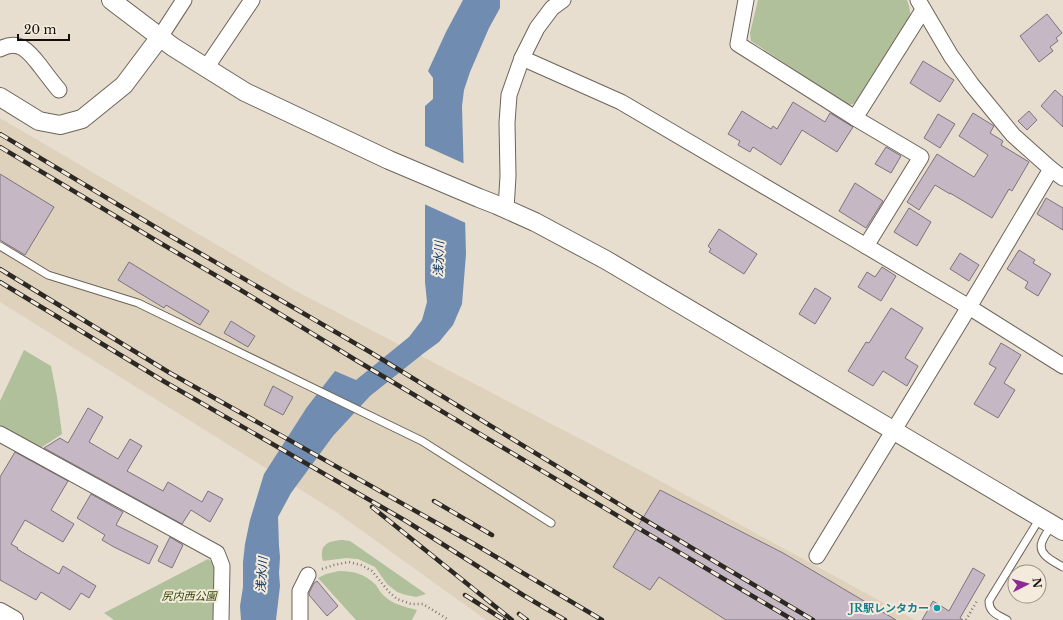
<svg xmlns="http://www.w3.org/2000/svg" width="1063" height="620" viewBox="0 0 1063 620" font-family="'Libre Baskerville','Noto Sans JP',serif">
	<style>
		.built { fill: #dfd2bd }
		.green { fill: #afc09a }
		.water { fill: #708cb0 }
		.pier { fill: #e7ded0 }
		.building { fill: #c5b8c4; stroke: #7e737e }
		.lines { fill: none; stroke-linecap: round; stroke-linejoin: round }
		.service-casing { stroke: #6c6458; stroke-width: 9 }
		.minor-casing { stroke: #6c6458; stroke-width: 17 }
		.tertiary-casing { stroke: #6c6458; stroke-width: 20 }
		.path { stroke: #7e786f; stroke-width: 2.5; stroke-dasharray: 1 3; stroke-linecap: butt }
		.service { stroke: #fff; stroke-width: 7 }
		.minor { stroke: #fff; stroke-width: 15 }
		.tertiary { stroke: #fff; stroke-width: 18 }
		.rail-casing { stroke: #2c2823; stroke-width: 4.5 }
		.rail { stroke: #f4ebdd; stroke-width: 3; stroke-dasharray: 9; stroke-linecap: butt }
		.culture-dot { fill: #0f9aa8; stroke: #f4ebdd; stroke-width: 1.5 }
		.labels { text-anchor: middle; stroke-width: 4; stroke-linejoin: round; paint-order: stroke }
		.park-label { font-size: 11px; font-style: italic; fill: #2f4601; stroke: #f4ebdd }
		.culture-label { font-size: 11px; font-weight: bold; fill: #0d838f; stroke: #f4ebdd; text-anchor: end }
		.water-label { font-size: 12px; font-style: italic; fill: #0c3664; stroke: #f4ebdd }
	</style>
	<rect width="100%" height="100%" fill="#e7ded0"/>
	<path class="built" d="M0,118L296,291L640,470L915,620H486L333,510L0,302Z"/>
	<g class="green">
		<path d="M758,0H907L909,6L911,17L857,103L848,105L751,41L750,33Z"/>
		<path d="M24,350L51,366L57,397L62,434L39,449L0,428V401Z"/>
		<path d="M342,540L350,541L426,594L416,597L406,595L397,592L387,584L375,567L358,559L346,558L323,561C319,545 327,541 342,540Z"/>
		<path d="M208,559L214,564V620H114L104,613Z"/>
		<path d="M339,571C354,571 365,574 376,585C378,588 380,592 383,595C392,604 405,607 417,610L412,620H356L318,578L326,574Z"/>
	</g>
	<path class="water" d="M463,0H500V8L489,28L470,72L464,90L462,106L466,254L462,304L453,325L439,342L424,353L370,396L333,436L291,493L278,517L279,546L280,557L279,573L280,586L276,620H241L240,606L243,587V562L245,544L250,520L264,474L307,407L335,371L356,380L409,337L422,320L427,302L425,282V106L433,99V78L428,71L446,32Z"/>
	<path class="pier" d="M423,145L465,164L468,224L422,203Z"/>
	<g class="building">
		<path d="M1047,14L1062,33L1056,38L1058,41L1050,47L1053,51L1039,62L1020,36Z"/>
		<path d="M923,61L954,80L940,102L910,83Z"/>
		<path d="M1055,90L1063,97V127L1041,106Z"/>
		<path d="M793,102L825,122L830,113L853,127L837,152L802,130L781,165L753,147L750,152L738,145L740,141L728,134L742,111L771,129L773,126L777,129Z"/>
		<path d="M1029,111L1037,120L1027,130L1018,121Z"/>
		<path d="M973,113L994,126L990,133L1003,141L1001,145L1029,162L1012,191L1009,189L992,218L950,193V194L935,185L919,210L907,202L937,154L974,177L988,155L959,136Z"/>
		<path d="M938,114L955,124L940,148L924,138Z"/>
		<path d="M886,147L901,156L891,173L875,164Z"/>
		<path d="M0,174L54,207L25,255L0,240Z"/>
		<path d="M855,183L883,201L866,228L839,211Z"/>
		<path d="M1046,198L1063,208V230L1037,214Z"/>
		<path d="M909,208L931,222L917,246L894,232Z"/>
		<path d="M719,229L757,254L744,274L709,252L711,249L708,246Z"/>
		<path d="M1019,250L1035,260L1033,263L1051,274L1038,296L1025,288L1028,282L1007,269Z"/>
		<path d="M960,253L979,265L969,281L950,269Z"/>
		<path d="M129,262L209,311L200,325L166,305L164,308L118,280Z"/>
		<path d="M882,267L896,276L881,301L858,287L867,272L875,277Z"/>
		<path d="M815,288L831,298L815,324L799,314Z"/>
		<path d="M891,308L923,328L905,358L918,366L907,386L883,371L873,386L848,371L866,342L869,343Z"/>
		<path d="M231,321L255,336L248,347L224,333Z"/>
		<path d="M1001,343L1021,355L1004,383L1015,390L998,418L974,404L996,368L989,364Z"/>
		<path d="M273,386L293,397L283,415L264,405Z"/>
		<path d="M88,408L103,417L89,442L118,459L130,439L142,446L127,471L163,491L168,482L202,502L208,491L223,499L210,522L191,510L182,524L44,448L60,438L68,443Z"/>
		<path d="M15,452L68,481L51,510L74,524L63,542L25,520L11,544L18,548L17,549L59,574L63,566L96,586L89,598L81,593L70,610L41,592L36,600L0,580V477Z"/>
		<path d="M660,490L783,553L896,620H726L659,577L650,590L613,567Z"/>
		<path d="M91,494L123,512L116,525L158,546L149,564L114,547L102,540L105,535L77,518Z"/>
		<path d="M170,537L183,545L172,568L158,561Z"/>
		<path d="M973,568L985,575L960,618L963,620H922L933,601L949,611Z"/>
		<path d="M317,581L338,606L327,616L309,595V593L314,583Z"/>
	</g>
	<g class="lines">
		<g class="service-casing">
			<g id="service">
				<path d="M0,246L48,275L138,303L422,441L551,523"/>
				<path d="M1052,525C1049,530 1044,536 1042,542C1037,555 1055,562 1063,567"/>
				<path d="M1007,620C998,615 989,613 989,601L1040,518"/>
			</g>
		</g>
		<g class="minor-casing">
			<g id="minor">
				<path d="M746,0L738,44L855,118L921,157L866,246"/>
				<path d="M918,0L951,56L972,85L1013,135L1051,169L1063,178"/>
				<path d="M160,37L184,0"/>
				<path d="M0,49C20,38 30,53 41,67C47,75 53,83 59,90"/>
				<path d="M522,58L621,102L866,246L969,307L1063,366"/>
				<path d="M206,68L252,0"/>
				<path d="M855,118L923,10"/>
				<path d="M506,209L508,176L507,123L509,95L522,58L537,28L552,8L563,0"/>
				<path d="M0,434L217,553L222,566L221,620"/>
				<path d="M817,556L969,307L1051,169"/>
				<path d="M300,620V591L308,575"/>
			</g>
		</g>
		<g class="tertiary-casing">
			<g id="tertiary">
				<path d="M111,0L173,47L245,92L389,160L479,198L497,205L535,222L606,260L1063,531"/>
				<path d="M0,97L39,121L60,125L82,119L124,85L160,37"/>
				<path d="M0,612L14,620"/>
			</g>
		</g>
		<g class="path">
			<path d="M322,569L334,565L349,562L361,565L372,571L389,592L397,599L411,604H423L449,620"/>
			<path d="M966,620L977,601"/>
		</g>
		<use href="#service" class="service"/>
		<use href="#minor" class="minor"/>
		<use href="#tertiary" class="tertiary"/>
		<g class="rail-casing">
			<g id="rail">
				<path d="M0,134L167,234L370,352L640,517L813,620"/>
				<path d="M0,147L162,244L239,289L359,362L793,620"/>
				<path d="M0,269L170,373L476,545L602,620"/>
				<path d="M0,282L165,382L406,521L523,595L565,620"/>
				<path d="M434,501L492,535"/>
				<path d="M372,507L512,620"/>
				<path d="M465,595L504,620"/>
				<path d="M519,614L527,620"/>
			</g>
		</g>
		<use href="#rail" class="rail"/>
	</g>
	<circle class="culture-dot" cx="937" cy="608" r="4"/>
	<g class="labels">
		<g class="park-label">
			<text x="189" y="600">尻内西公園</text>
		</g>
		<g class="culture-label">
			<text x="929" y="612">JR駅レンタカー</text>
		</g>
		<g class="water-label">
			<text transform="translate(439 259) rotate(-88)" y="4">浅水川</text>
			<text transform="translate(262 575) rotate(-86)" y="4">浅水川</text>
		</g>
	</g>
	<g transform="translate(1027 584) rotate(84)"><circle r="19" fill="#f4ebdd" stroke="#9a9389"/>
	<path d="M0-3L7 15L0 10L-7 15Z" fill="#8e2b92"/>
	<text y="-6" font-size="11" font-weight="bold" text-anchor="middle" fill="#120f0b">N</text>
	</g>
	<path d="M18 34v6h51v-6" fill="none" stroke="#120f0b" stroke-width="2"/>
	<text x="24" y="34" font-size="12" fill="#120f0b" stroke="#f4ebdd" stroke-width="3" paint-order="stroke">20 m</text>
</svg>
